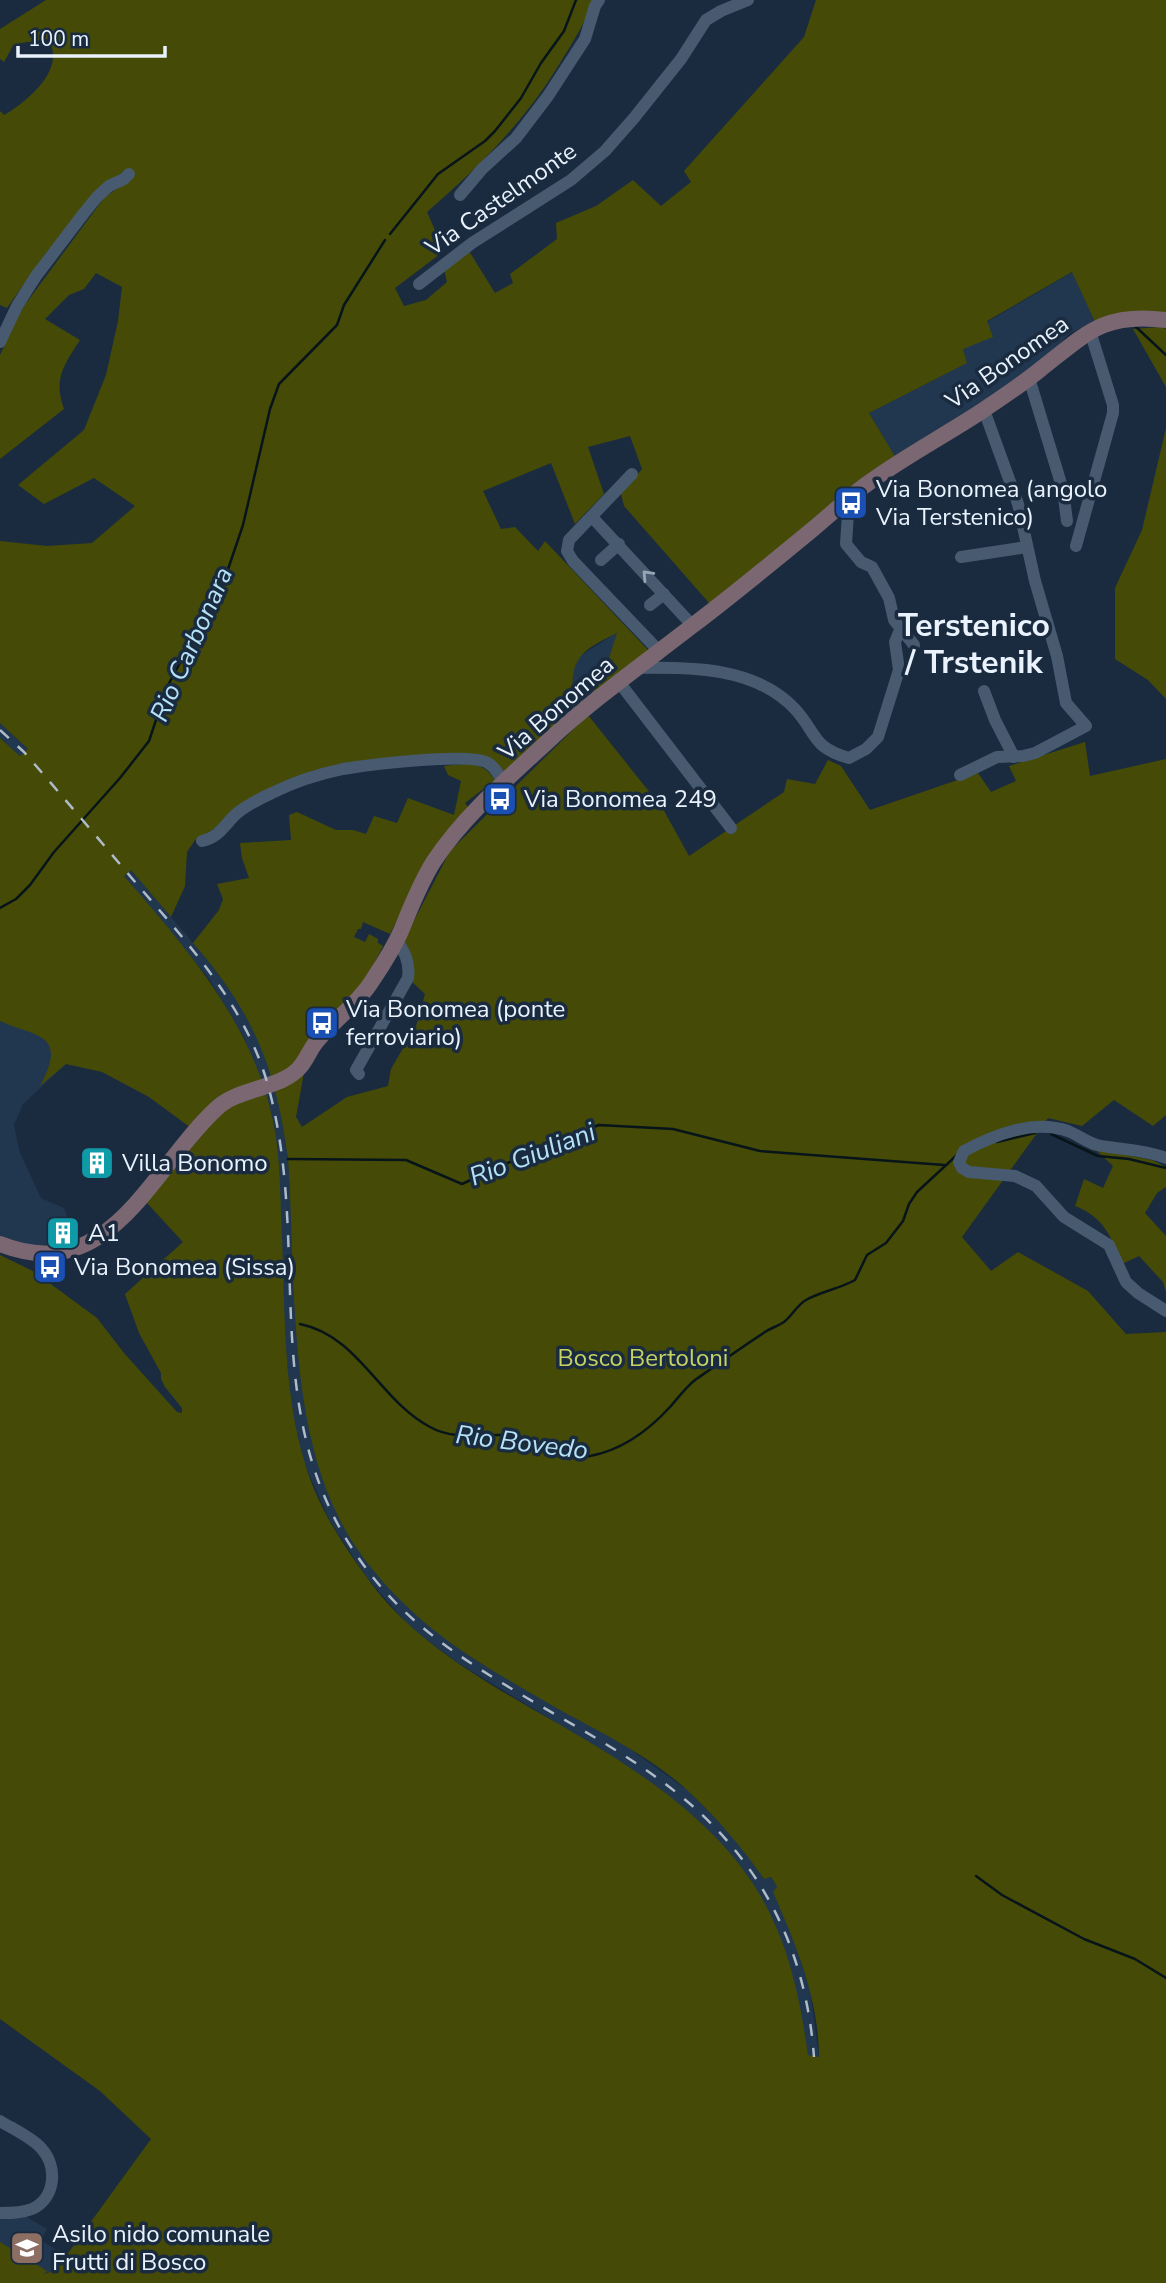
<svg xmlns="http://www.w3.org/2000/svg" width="1166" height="2283" viewBox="0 0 1166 2283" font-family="'Nunito Sans',sans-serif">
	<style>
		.built { fill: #21364f }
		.green { fill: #454b06 }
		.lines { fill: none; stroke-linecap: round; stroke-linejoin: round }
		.stream { stroke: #071419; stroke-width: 2.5 }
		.street { stroke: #475a70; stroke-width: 12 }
		.secondary { stroke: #7a6772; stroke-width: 16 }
		.rail { stroke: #afbbc8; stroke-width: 2.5; stroke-dasharray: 12 12; stroke-linecap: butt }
		.oneway { stroke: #98a6b6 }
		.labels { text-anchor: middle; stroke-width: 7; stroke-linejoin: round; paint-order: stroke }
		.street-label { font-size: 24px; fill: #e9f2fd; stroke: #1a2b3f }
		.poi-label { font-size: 24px; fill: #e9f2fd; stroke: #1a2b3f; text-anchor: start }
		.park-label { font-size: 24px; fill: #c6d363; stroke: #1a2b3f }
		.water-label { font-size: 26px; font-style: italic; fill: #b5e2f7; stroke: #1a2b3f }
		.district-label { font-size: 32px; font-weight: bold; fill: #e9f2fd; stroke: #1a2b3f }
	</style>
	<rect width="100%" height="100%" fill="#1a2b3f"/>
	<g class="built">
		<path d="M1073,272L1095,322L1070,333L1036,369L896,458L869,413L966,363L963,349L987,322Z"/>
		<path d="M618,632L603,677L584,704L563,721L557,718L552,706L573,692L571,672L580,656Z"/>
		<path d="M0,723L28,749L20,756L0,738Z"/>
		<path d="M0,758L66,1064L23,1104L14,1125L20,1153L41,1198L64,1208L74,1235L69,1242L33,1246L0,1236Z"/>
		<path d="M131,870L200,951L237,998L257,1037L273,1077L283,1123L288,1159L304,1402L314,1448L339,1518L363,1555L397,1596L431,1627L480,1663L626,1746L687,1790L738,1841L764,1879L770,1877L777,1887L810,1990L819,2057L808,2055L804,2031L557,1723L458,1663L412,1629L366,1577L329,1519L304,1463L291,1406L286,1351L245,1039L209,979L124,876Z"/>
		<path d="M25,2216L47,2229L41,2240L66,2256L50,2272L0,2281V2218Z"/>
	</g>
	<g class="green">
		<path d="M46,0H593C586,21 575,39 563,58C528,118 480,166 427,212L444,251L395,288L404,306L426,300L447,282L444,269L469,251L495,293L513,283L510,274L557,239L556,223L596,206L633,180L661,206L691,182L684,171L804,37L816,0H1166V314L1095,322L1072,272L987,321L993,337L963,349L967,363L869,413L896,458L710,604L624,506L621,494L642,469L630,436L588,447L604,494L575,524L551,463L483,491L501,529L515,527L538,551L545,541L649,651L584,704L603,677L617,633C587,648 570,655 573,692L552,706L557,718L563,721L506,776L489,758L315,770L195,840L187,852L185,886L171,917L131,870L124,876C188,950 253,1024 273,1121C281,1159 280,1199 282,1237C285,1312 283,1388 304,1460C315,1501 340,1541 365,1575C405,1633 467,1671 527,1706C610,1753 706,1807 757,1890C788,1940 800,1997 808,2055L819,2057C819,1999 796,1945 773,1892L777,1887L771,1877L764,1879C742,1847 717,1818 688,1791C646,1752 590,1728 541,1699C503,1677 464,1655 430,1627C395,1598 359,1559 339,1518C287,1416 296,1272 288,1159C276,1068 254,1013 193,943L219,910L223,899L217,884L249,878L242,858L240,843L291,840L289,815L297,812L336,830H353L366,834L374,816L397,823L408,798L454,815L461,781L448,775L444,766C467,764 481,759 495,780L465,803L470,810L432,851L390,934L363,922L361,929H358L354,937L365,942L369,934L378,939V943L383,946L372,968L305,1067L296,1117L302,1127L347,1097L388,1086L391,1069L416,1026L425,994L411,981L404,940L450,851L588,715L663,809L689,856L784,792L787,779L815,784L828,760L841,766L870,810L978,773L991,792L1016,781L1009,766L1085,742L1090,776L1166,759V1115L1153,1126L1114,1100L1082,1126L1048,1118L962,1237L991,1271L1018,1252L1088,1291L1126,1334L1166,1332V2283H0V2242L15,2251L20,2244L30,2254L28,2259L47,2271L44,2274L50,2272L66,2256L151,2139L100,2091L0,2019V1255L45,1277L48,1282L97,1318L124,1353L177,1412L182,1413V1408L165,1387L161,1379V1373L139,1333L125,1294L183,1242L146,1202L207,1129L191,1128L149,1097L102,1072L66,1064L40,1086C68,1033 38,1038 0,1021V738L20,756L28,749L0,723V541L47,546L92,543L135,506L94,478L44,504L18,485L84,430L106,375L118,321L122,287L96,273L84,289L69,295L45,319L80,340C64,365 53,379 64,409L0,459V355L21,310L104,198L130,179L126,170L95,191L46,253L7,308L0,305V111L4,115C23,104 54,79 53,55C53,50 51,44 49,39L14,44L4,62L0,59V29Z"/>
		<path d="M1160,327L1166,329V387L1133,329Z"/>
		<path d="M1166,428V699L1148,680L1115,659V588L1142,530Z"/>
		<path d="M1095,1149L1152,1160L1166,1167V1187L1157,1193L1145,1213L1166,1236V1292L1163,1282L1139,1256L1122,1264C1111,1237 1105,1218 1075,1206L1084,1179L1103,1188L1113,1166Z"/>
	</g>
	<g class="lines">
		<g class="stream">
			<path d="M390,234L438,174L485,141L495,131L521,98L541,63L564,31L576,0"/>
			<path d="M1135,326L1166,355"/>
			<path d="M0,908L16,899L30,885L54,852L120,778L149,741L167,687L224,581L243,525L270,409L279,384L337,325L344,305L385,240"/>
			<path d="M1051,1134L1098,1156L1129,1159L1166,1168"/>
			<path d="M997,1142L1035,1133"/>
			<path d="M288,1159L406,1160L462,1184L562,1138L599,1125L673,1129L760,1151L944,1165"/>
			<path d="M300,1324C359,1336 379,1400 430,1427C453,1440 479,1434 503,1435C532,1436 561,1461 590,1456C623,1450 648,1431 670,1407C678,1398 686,1387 695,1380C718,1364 742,1347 765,1332C771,1328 778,1326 784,1322C792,1316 797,1305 806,1300C822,1291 839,1289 855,1280L867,1255L886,1243L903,1221L909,1204L917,1192L957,1155"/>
			<path d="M976,1876L1002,1895L1084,1939L1135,1959L1166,1978"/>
		</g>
		<g class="street">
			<path d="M460,195L482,169L516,138L548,96L585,39L595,6L599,0"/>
			<path d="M419,284L472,243L571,180L605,151L634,118L681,59L706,20L721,11L748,0"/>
			<path d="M0,342L17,306L36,276L84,213L97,197L109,186L124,179L129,174"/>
			<path d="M1029,378L1063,490L1067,521"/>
			<path d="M632,474L569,540L567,551L573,561L659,651"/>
			<path d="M844,503L848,513L846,544L861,562L872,567L889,598L894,620L914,645"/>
			<path d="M592,517L693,626"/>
			<path d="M1076,546L1113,413V405L1090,331"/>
			<path d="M961,557L1027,547"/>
			<path d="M601,560L619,544"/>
			<path d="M650,605L664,594"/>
			<path d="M638,668C691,667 756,667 795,709C817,733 812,748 849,758L866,749L878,737L899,670L895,642L900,630"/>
			<path d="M619,682L731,828"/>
			<path d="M984,691L995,720L1014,757"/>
			<path d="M960,775L997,757L1023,756L1035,753L1086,726L1066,703L1057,656L1035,581L1018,504L984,410"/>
			<path d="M202,841C219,837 223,827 235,815C245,806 259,799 272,793C294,782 319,774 343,769C367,765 470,752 488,763C495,767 500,776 504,784"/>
			<path d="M359,1074L356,1070L408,978C410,964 405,951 396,940"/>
			<path d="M1166,1158C1143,1149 1121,1150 1097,1145C1087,1142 1078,1135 1068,1131C1033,1119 994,1135 964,1151L959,1162L962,1168L969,1172L1015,1176L1036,1186L1064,1217L1109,1245L1126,1282L1138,1293L1166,1311"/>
			<path d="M0,2121C13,2129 31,2137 41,2148C58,2166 56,2198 32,2209C22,2213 11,2213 0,2213"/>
		</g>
		<path class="secondary" d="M0,1244C110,1288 152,1167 217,1108C240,1087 282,1089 300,1067C307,1059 310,1049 317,1041C335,1019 359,1003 374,978C384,963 394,947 401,931C411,907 420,883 434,861C464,816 507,779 546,743C592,700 643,664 692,626C733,595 773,562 813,529C831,514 848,498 867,484C905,456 946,435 985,409C1004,396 1024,383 1042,368C1087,333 1104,312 1166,320"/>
		<path class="rail" d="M0,730L24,752C58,791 91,830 124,869C179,934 243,999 267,1082C314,1245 254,1411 360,1560C403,1622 463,1660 527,1698C578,1728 631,1756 677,1793C762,1861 806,1950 814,2057"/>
	</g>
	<defs><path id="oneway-chevron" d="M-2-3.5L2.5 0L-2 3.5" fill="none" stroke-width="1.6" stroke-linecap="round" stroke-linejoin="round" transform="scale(1.75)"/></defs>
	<use class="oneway" href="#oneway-chevron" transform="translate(647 575) rotate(-133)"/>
	<defs>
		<g id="bus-square" transform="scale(1.75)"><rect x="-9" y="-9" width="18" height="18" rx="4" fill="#1a4fb4" stroke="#1a2b3f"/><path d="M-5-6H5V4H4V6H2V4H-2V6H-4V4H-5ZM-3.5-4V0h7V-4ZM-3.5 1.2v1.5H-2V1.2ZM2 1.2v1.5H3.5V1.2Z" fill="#fff"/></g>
		<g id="building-square" transform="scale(1.75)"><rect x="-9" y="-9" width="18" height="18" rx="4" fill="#0f9aa8" stroke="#1a2b3f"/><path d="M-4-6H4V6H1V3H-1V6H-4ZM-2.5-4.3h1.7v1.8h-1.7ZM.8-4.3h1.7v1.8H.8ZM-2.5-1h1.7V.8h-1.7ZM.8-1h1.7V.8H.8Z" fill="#fff"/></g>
		<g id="school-square" transform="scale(1.75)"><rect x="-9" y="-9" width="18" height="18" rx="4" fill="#8d6e63" stroke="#1a2b3f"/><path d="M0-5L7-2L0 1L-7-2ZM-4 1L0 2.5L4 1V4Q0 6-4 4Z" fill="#fff"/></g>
	</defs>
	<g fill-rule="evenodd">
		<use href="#bus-square" x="851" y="503"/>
		<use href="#bus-square" x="500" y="799"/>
		<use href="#bus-square" x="322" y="1023"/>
		<use href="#building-square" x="97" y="1163"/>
		<use href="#building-square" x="63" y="1233"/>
		<use href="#bus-square" x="50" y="1267"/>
		<use href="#school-square" x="27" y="2248"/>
	</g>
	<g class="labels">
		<g class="street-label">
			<text transform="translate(501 199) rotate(-35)" y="8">Via Castelmonte</text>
			<text transform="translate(1007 362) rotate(-35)" y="8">Via Bonomea</text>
			<text transform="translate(556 708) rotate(-41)" y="8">Via Bonomea</text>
		</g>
		<g class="poi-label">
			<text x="876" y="497">Via Bonomea (angolo<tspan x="876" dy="28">Via Terstenico)</tspan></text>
			<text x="524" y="807">Via Bonomea 249</text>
			<text x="346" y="1017">Via Bonomea (ponte<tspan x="346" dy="28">ferroviario)</tspan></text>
			<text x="122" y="1171">Villa Bonomo</text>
			<text x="88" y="1241">A1</text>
			<text x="74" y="1275">Via Bonomea (Sissa)</text>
			<text x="52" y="2242">Asilo nido comunale<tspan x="52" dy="28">Frutti di Bosco</tspan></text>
		</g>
		<g class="park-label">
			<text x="643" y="1366">Bosco Bertoloni</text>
		</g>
		<g class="water-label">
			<text transform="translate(191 644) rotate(-66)" y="9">Rio Carbonara</text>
			<text transform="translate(532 1154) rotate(-21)" y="9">Rio Giuliani</text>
			<text transform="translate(522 1442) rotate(7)" y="9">Rio Bovedo</text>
		</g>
		<g class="district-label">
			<text x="974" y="636">Terstenico<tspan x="974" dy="37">/ Trstenik</tspan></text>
		</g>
	</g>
	<path d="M18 46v10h147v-10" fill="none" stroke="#e9f2fd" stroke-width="3.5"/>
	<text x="28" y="46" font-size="21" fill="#e9f2fd" stroke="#1a2b3f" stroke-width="5" paint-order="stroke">100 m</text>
</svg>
